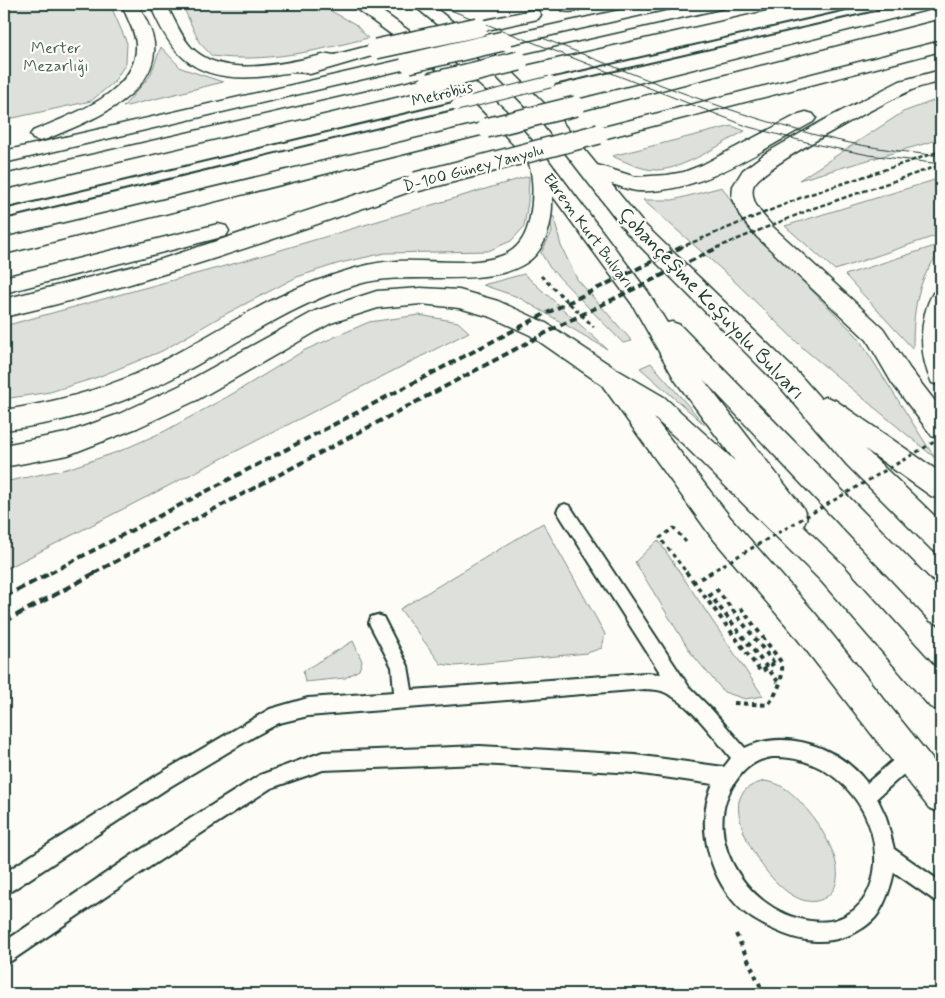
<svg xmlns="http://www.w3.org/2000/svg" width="945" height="998" viewBox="0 0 945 998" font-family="Mynerve,sans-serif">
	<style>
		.green { fill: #dde0db; stroke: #7e8e88 }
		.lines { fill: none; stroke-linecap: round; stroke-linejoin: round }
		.lane-casing { stroke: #1f3d34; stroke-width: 4 }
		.primary-casing { stroke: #1f3d34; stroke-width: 3 }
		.highway-casing { stroke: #1f3d34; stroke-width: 3 }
		.path-far1 { stroke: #1f3d34; stroke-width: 3; stroke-dasharray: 4 4; stroke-linecap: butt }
		.path { stroke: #1f3d34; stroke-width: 4; stroke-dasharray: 4.5 4.5; stroke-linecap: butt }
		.lane { fill: #fdfcf7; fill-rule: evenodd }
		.primary { fill: #fdfcf7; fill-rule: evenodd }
		.highway { fill: #fdfcf7; fill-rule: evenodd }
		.tram { stroke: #1f3d34; stroke-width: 1 }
		.rail-far2 { stroke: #1f3d34; stroke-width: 2.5; stroke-dasharray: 5 2.5; stroke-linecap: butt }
		.rail-far1 { stroke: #1f3d34; stroke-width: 4; stroke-dasharray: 7 4; stroke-linecap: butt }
		.rail { stroke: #1f3d34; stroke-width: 4.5; stroke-dasharray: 9 4.5; stroke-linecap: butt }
		.lane-bridge-casing { stroke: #1f3d34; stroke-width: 13; stroke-linecap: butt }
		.primary-bridge-casing { stroke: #1f3d34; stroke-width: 22; stroke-linecap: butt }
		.highway-bridge-casing { stroke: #1f3d34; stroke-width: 22; stroke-linecap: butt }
		.path-bridge-far1 { stroke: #1f3d34; stroke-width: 3; stroke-dasharray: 4 4; stroke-linecap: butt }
		.path-bridge { stroke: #1f3d34; stroke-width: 4; stroke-dasharray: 4.5 4.5; stroke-linecap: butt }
		.lane-bridge { stroke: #fdfcf7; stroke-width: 11 }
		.primary-bridge { stroke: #fdfcf7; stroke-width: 19 }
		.highway-bridge { stroke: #fdfcf7; stroke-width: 19 }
		.labels { text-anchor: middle; stroke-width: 4.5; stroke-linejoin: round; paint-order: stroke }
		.far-park-label { font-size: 16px; fill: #455e55; stroke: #fdfcf7 }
		.far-street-label { font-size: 16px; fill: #1f3d34; stroke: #fdfcf7 }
		.street-label { font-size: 20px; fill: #1f3d34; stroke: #fdfcf7 }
	</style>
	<rect width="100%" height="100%" fill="#fdfcf7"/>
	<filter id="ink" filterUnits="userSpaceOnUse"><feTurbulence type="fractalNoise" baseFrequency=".02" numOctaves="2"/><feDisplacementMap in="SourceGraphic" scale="10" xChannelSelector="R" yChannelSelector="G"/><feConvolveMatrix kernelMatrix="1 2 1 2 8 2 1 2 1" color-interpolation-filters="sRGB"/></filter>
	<g filter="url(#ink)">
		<g class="green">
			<path d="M4,4H110L127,43L126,63L114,82L91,101L4,120Z"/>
			<path d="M182,4H318L355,24L368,38C317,51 265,63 212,56L199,42Z"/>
			<path d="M161,47L181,68L223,82L123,107L150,76Z"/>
			<path d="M941,98V139L799,180L903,112Z"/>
			<path d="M732,126L745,131C720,144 685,169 657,170C641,170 626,162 612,156Z"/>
			<path d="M529,176L528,202L524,227L511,241L488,251L385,253L340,263L297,277L220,317L162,351L98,377L50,392L4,399V326L247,260Z"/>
			<path d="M941,178V234L835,270L785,226Z"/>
			<path d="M722,187L747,225L857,336L935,458L804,349L729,276L643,200H673Z"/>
			<path d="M549,212L554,217L561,246L577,279L632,341L623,343L550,268L541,253L552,232Z"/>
			<path d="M941,244V252C916,278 913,314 913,349L845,275Z"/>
			<path d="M524,274L607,349L518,297L483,285Z"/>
			<path d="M419,315L458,322L469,332L4,570V482L67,469L120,451L165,431L234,393L305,350L369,322Z"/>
			<path d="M651,363L705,425L640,368Z"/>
			<path d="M543,523L605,634L602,648L587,653L455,666L441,664L400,609Z"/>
			<path d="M658,540L763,696L745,699L724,692L691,653L635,562Z"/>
			<path d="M353,641L362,661L359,670L345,678L305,682L303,671Z"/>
			<path d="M764,781C772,782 779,784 786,789C809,805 860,874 826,897C789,923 728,829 740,798C744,787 755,784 764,781Z"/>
		</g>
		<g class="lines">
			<g class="lane-casing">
				<g id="lane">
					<path d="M877,4H893L888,7L550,85L545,82L550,79Z"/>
					<path d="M457,102L462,105L461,107L4,218V210Z"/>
					<path d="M565,504L570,506L689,687L712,710L745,748C786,728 840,747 867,783L904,751L910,748L916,751L919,757L916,763L877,798L886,817L894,849L941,882V903L934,900L894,872C891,887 886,901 878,914C871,924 858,932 847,936C827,944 804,942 784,934C770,928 756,922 744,912C710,882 694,825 713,784L635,773L480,764L323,770L271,788L148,868L11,961L4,964V942L134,854L260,775L323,752L480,746L635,755L724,767L731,758C714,738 689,702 664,692C658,689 651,690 645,689L308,716L279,723L255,736L171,786L11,891L4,894V873L159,774L270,709L308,698L394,692L392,667L369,623L371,617L377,615L383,617L408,666L412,690L645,673L661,674L560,516L557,511L560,506ZM772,757C830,754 878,807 875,863C874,881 868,898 854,910C846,916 840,919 830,921C759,930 691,839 738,778C747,766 758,759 772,757Z"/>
				</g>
			</g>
			<g class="primary-casing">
				<g id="primary">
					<path d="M122,4H138C144,16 152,29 154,43C159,97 86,122 47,139L40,141L33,139L30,135L33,131C70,115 139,93 136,44C135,30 126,17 122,4Z"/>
					<path d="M150,4H166C174,18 180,35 191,47C224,81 288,62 328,54L334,55L376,44L382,45L385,49L382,53L310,74C293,69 276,76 257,77C196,81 172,58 150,4Z"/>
					<path d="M353,4H372L451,61L505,110L546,157L648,292L667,323L672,322L680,325L941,591V625L930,621L703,379L803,508L807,517L803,526L841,563L941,673V712L930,707L821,581L683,444L654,418L730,517L814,612L941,770V813L929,808L792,632L710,535L602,385L530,335L491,317L459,308L421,304L378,308L331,323L197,400L137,428L68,455L4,467V445L66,433L119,414L179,386L315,311L377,291L421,288L459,290L498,301L546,323L616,369L664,397L735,461L675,380L632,304L552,195C553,219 548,249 526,263C484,290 409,269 359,284C291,304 235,346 173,378C121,405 62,424 4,430V410C50,403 95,392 138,373C199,345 253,304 316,281C342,272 369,262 396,261C429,259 470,267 501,256C519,250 527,235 530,217C533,202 534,179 529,164C526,156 516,147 510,141C465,86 411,49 355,8Z"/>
					<path d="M412,4H430L493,53L557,116L597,165L636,177L667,175L684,172L702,165L799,114L806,112L813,114L816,118L813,122C759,151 701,194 637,191C629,190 619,186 611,184L643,223L799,374L821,399L826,397L835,400L941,473V500L931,496L865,449L941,522V553L931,549L847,465L781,388L627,233L543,124L481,61Z"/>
					<path d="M563,4H586C582,11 571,13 563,11L560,7Z"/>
					<path d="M647,4H677L675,8L669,9L503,46L497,45L494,41L497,37L503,36Z"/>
					<path d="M532,10L538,11L541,15L538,19L478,32L472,31L469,27L472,23Z"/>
					<path d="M941,41V51L599,140L592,138L589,134L592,130Z"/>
					<path d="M409,58L415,59L418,63L415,67L4,163V151Z"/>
					<path d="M941,70V81C932,84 921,86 912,90C889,100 757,168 753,187C750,203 763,215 773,227L883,328L910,369L941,409V439L932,436L892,383L867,340L757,237L741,218L732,199L733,186L743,170L766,153L824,120L900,81Z"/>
					<path d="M416,175L423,177L426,182L423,187C285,236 147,284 4,317V299L162,259Z"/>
					<path d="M218,224L226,226L229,231L226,236L4,293V277Z"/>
					<path d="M941,290V386L932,383C919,357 918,319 933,293Z"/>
				</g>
			</g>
			<g class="highway-casing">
				<g id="highway">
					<path d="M749,4H778L776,8L770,9L519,66L513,65L510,61L513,57L519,56Z"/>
					<path d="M941,8V18L576,112L569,110L566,106L569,102Z"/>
					<path d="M429,77L436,79L438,83L436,87L4,189V175Z"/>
					<path d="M486,122L493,124L496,128L493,132L4,254V238Z"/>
				</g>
			</g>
			<g class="path-far1">
				<path d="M541,276L594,327"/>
				<path d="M686,542L674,528L660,538L687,573"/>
			</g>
			<g class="path">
				<path d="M686,572L694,582"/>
				<path d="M774,663L717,590L710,595L780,684"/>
				<path d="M734,703L768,705C778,691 783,681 782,663L738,604"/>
				<path d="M736,934L764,994"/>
			</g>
			<use href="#lane" class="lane"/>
			<use href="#primary" class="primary"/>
			<use href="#highway" class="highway"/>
			<g class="tram">
				<path d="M435,4L749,127L814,144L869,155L941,164"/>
				<path d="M540,37C637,76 734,116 836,140C871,148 906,152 941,156"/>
			</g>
			<g class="rail-far2">
				<path d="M679,248L805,196L941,151"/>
				<path d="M716,248L814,208L941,165"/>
			</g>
			<g class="rail-far1">
				<path d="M50,573L545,314L682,247"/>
				<path d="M94,573L559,326L719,247"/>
			</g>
			<g class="rail">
				<path d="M4,597L52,572"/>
				<path d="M4,622L97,572"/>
			</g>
			<g class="lane-bridge-casing">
				<path id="lane-bridge" d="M457,105L550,82"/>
			</g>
			<g class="primary-bridge-casing">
				<g id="primary-bridge">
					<path d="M376,49L478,27"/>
					<path d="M409,63L503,41"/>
					<path d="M416,182L599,134"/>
				</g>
			</g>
			<g class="highway-bridge-casing">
				<g id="highway-bridge">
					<path d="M429,83L519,61"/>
					<path d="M486,128L576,106"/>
				</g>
			</g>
			<path class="path-bridge-far1" d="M709,573L941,438"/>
			<path class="path-bridge" d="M712,572L694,582L761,672L774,663"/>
			<use href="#lane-bridge" class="lane-bridge"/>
			<use href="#primary-bridge" class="primary-bridge"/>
			<use href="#highway-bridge" class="highway-bridge"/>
		</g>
	</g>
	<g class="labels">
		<g class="far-park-label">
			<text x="56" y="53">Merter<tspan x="56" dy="18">Mezarlığı</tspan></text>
		</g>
		<g class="far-street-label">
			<text transform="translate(442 93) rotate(-14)" y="6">Metrobüs</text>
			<text transform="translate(473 167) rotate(-15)" y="6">D-100 Güney Yanyolu</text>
			<text transform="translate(589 230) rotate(53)" y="6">Ekrem Kurt Bulvarı</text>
		</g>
		<g class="street-label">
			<text transform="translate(712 303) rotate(46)" y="7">Çobançeşme Koşuyolu Bulvarı</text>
		</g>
	</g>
	<rect width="945" height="998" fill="none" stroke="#fdfcf7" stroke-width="20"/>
	<rect x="10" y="10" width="925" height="978" fill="none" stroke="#1f3d34" stroke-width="2" filter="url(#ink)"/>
</svg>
